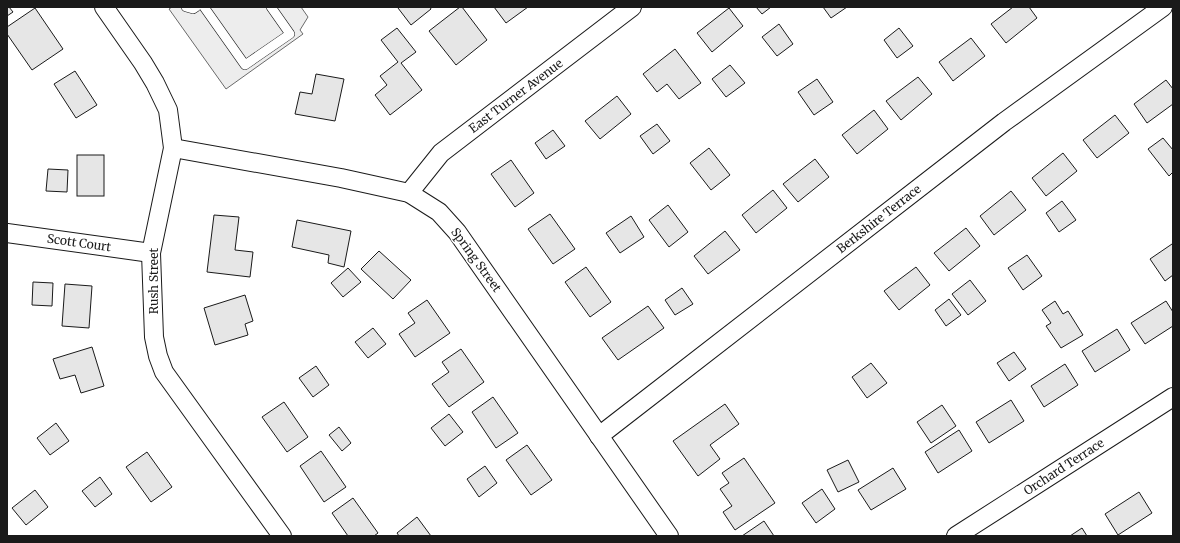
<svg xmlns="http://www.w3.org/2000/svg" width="1180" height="543" viewBox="0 0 1180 543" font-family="Merriweather,serif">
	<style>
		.parking { fill: #ededed; stroke: #6a6a6a }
		.building { fill: #e6e6e6; stroke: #1a1a1a }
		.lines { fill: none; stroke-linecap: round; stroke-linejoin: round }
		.lane-casing { stroke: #1a1a1a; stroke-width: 10 }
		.street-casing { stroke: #1a1a1a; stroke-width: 20 }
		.lane { stroke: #fff; stroke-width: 9 }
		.street { stroke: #fff; stroke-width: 18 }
		.labels { text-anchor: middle; stroke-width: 3; stroke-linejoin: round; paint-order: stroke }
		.street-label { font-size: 12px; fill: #1a1a1a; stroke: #fff }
	</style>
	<rect width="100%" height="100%" fill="#fff"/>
	<path class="parking" d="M172,7H301L308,17L300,30L303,34L226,89L169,9Z"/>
	<g class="building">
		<path d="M7,7H9L13,12L7,16Z"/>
		<path d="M398,7H430L431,9L411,25L398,8Z"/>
		<path d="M460,7H462L487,40L456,65L429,31Z"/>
		<path d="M494,7H528L506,23Z"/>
		<path d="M756,7H771L762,14Z"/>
		<path d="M823,7H847L831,18Z"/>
		<path d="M1013,7H1029L1037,18L1006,43L991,24Z"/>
		<path d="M35,8L63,49L32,70L7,34V27Z"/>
		<path d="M729,8L743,26L712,52L697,33Z"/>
		<path d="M779,24L793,44L777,56L762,37Z"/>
		<path d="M397,28L416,52L401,63L422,90L390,115L375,95L387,85L380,76L398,62L381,40Z"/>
		<path d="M899,28L913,46L897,58L884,40Z"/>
		<path d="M971,38L985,56L953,81L939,62Z"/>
		<path d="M675,49L701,83L679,99L667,84L657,92L643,74Z"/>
		<path d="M730,65L745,83L726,97L712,79Z"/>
		<path d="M75,71L97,105L76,118L54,84Z"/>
		<path d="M316,74L344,79L335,121L295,114L300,92L312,94Z"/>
		<path d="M918,77L932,94L901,120L886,101Z"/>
		<path d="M817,79L833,102L814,115L798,92Z"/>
		<path d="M1166,80L1173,89V104L1147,123L1134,104Z"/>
		<path d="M617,96L631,114L600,139L585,121Z"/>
		<path d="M874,110L888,129L857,154L842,135Z"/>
		<path d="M1115,115L1129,133L1097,158L1083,140Z"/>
		<path d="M657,124L670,141L653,154L640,136Z"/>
		<path d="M553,130L565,146L546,159L535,143Z"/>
		<path d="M1163,138L1173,150V172L1169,176L1148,149Z"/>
		<path d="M709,148L730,175L711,190L690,163Z"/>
		<path d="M1063,153L1077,171L1046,196L1032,178Z"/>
		<rect x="77" y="155" width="27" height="41"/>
		<path d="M815,159L829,177L798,202L783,184Z"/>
		<path d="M511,160L534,193L515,207L491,174Z"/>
		<path d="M48,169L68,170L67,192L46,191Z"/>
		<path d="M773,190L787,208L756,233L742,215Z"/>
		<path d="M1011,191L1026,210L994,235L980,216Z"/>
		<path d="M1062,201L1076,220L1059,232L1046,213Z"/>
		<path d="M668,205L688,232L669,247L649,220Z"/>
		<path d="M550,214L575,249L553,264L528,229Z"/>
		<path d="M214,215L239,217L235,250L253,252L250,277L207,272Z"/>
		<path d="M631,216L644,237L620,253L606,233Z"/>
		<path d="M297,220L351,231L344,267L328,263L329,255L292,247Z"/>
		<path d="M966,228L980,246L949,271L934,253Z"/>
		<path d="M725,231L740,250L708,274L694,256Z"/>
		<path d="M1172,244L1173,245V275L1165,281L1150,259Z"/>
		<path d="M379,251L411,280L393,299L361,269Z"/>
		<path d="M1027,255L1042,276L1023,290L1008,268Z"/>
		<path d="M586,267L611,302L590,317L565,282Z"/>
		<path d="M916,267L930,285L899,310L884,291Z"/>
		<path d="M348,268L361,282L343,297L331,283Z"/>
		<path d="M970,280L986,301L968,315L952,294Z"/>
		<path d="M33,282L53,283L52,306L32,305Z"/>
		<path d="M65,284L92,286L89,328L62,326Z"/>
		<path d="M682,288L693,304L675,315L665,300Z"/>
		<path d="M245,295L253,321L245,324L248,335L215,345L204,308Z"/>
		<path d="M949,299L961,315L946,326L935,310Z"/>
		<path d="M427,300L450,333L415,357L399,334L415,323L408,313Z"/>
		<path d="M1055,301L1063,314L1068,311L1083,335L1061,348L1046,326L1051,323L1042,310Z"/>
		<path d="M1166,301L1173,312V326L1145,344L1131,323Z"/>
		<path d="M648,306L664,328L618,360L602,338Z"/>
		<path d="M373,328L386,344L368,358L355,342Z"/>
		<path d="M1117,329L1130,350L1095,372L1082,351Z"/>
		<path d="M92,347L104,386L81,393L75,375L60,379L53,359Z"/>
		<path d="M461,349L484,382L449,407L432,384L449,372L442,362Z"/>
		<path d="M1014,352L1026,369L1009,381L997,363Z"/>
		<path d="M871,363L887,383L867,398L852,377Z"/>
		<path d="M1065,364L1078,385L1044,407L1031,386Z"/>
		<path d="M316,366L329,385L313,397L299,378Z"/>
		<path d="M493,397L518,433L496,448L472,412Z"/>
		<path d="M1011,400L1024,421L989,443L976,422Z"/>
		<path d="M284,402L308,437L287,452L262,417Z"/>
		<path d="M725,404L739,424L710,445L720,459L698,476L673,441Z"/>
		<path d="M942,405L956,426L931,443L917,422Z"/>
		<path d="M449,414L463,432L445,446L431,428Z"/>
		<path d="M56,423L69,441L50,455L37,438Z"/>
		<path d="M339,427L351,443L342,451L329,435Z"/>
		<path d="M959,430L972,451L938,473L925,452Z"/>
		<path d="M527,445L552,480L531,495L506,460Z"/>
		<path d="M321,451L346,487L324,502L300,466Z"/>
		<path d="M147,452L172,487L151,502L126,467Z"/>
		<path d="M744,458L775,503L735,530L723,512L732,506L720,489L729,483L722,473Z"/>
		<path d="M848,460L859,482L838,492L827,470Z"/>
		<path d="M485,466L497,483L479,497L467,479Z"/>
		<path d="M893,468L906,489L871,510L858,490Z"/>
		<path d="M100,477L112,494L95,507L82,491Z"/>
		<path d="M822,489L835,509L816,523L802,503Z"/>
		<path d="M35,490L48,507L26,525L12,508Z"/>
		<path d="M1139,492L1152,513L1118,535L1105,514Z"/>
		<path d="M353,498L378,533L374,536H348L332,513Z"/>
		<path d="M417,517L431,536H399L397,533Z"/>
		<path d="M764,521L774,536H742Z"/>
		<path d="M1082,528L1087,536H1070Z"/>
	</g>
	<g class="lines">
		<g class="lane-casing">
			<g id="lane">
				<path d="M186,7L193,9L196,7"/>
				<path d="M204,7L245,65L290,34L271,7"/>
			</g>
		</g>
		<g class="street-casing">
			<g id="street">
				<path d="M104,7L143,63L155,83L168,110L173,148L151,253L154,337L158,356L164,372L282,536"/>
				<path d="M173,148L341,178L409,193L439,212L457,232L669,536"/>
				<path d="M409,193L441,153L632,7"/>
				<path d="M7,233L151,253"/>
				<path d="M599,436L1004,122L1163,7"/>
				<path d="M956,536L1173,397"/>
			</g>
		</g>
		<use href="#lane" class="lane"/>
		<use href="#street" class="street"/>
	</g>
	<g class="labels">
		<g class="street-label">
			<text transform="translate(516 96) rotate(-37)" y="4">East Turner Avenue</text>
			<text transform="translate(879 219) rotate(-38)" y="4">Berkshire Terrace</text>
			<text transform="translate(79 243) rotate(8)" y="4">Scott Court</text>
			<text transform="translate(476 260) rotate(54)" y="4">Spring Street</text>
			<text transform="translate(154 281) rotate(-90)" y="4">Rush Street</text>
			<text transform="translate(1064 467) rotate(-33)" y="4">Orchard Terrace</text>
		</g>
	</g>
	<rect width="1180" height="543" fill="none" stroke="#1a1a1a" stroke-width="16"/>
</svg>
